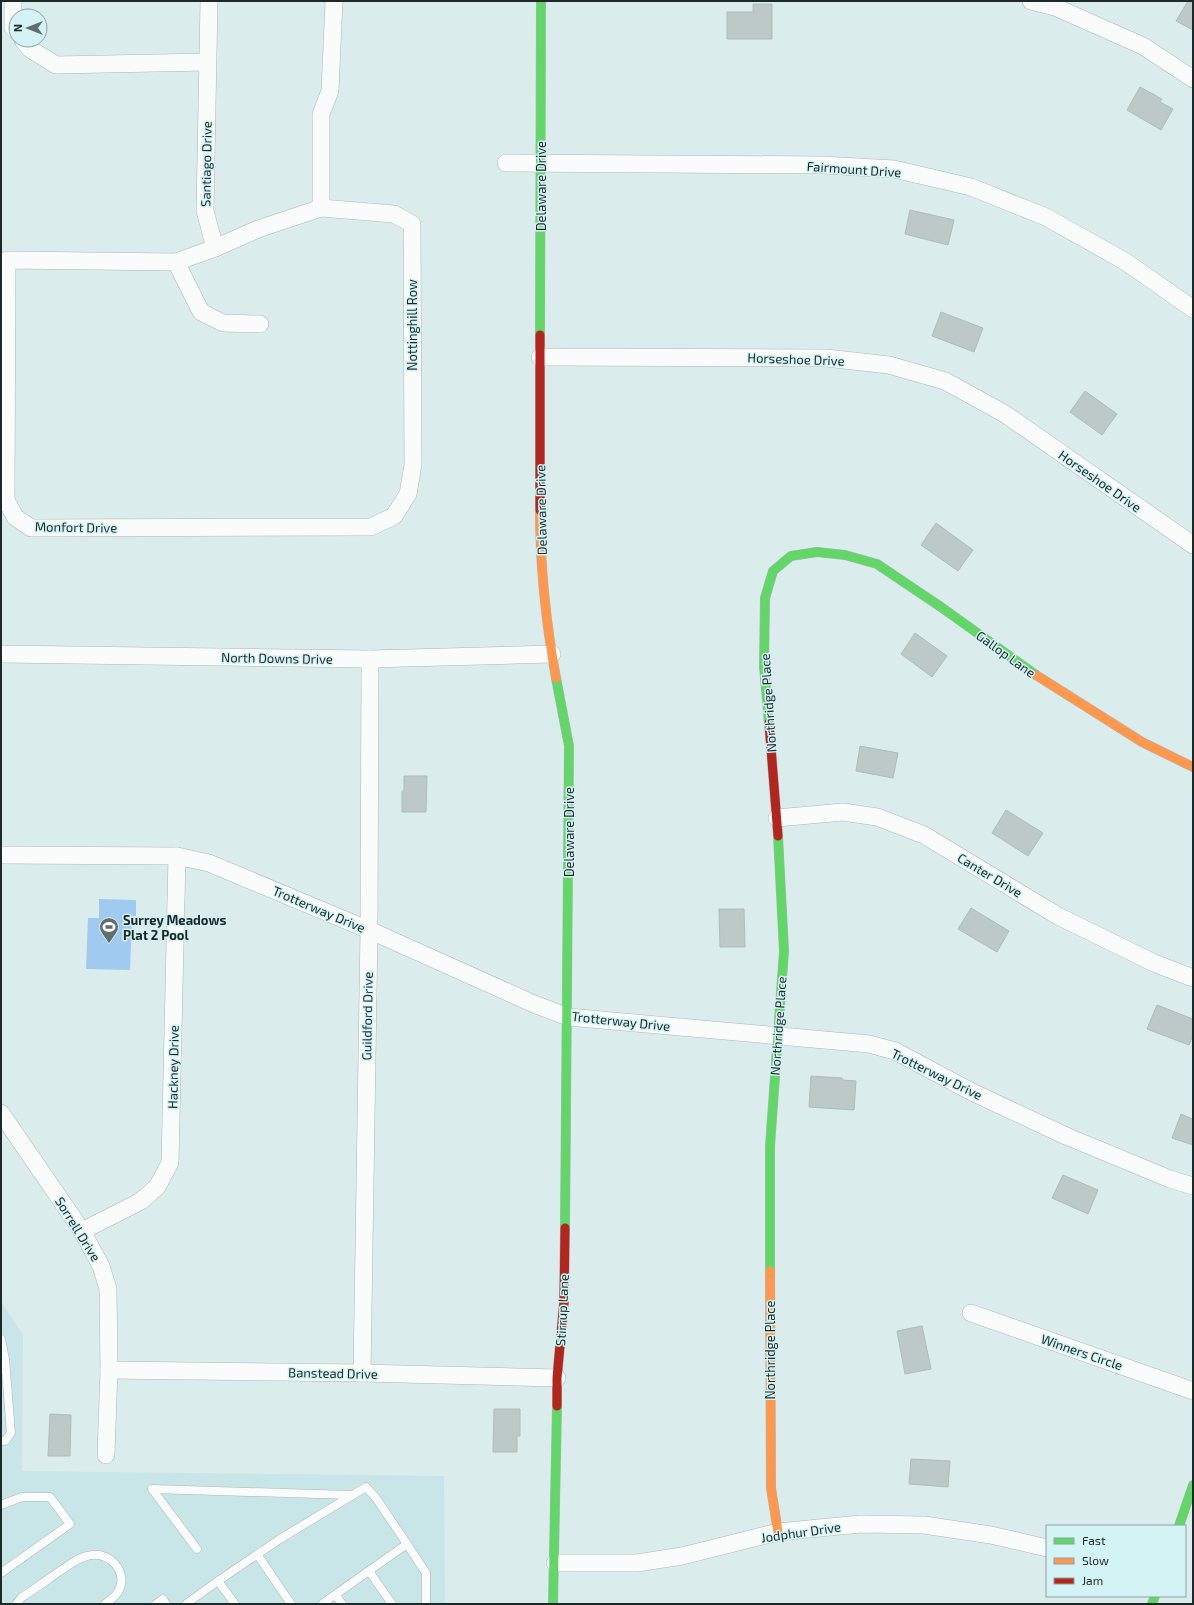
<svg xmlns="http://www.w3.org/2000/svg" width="1194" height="1605" viewBox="0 0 1194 1605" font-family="'Exo 2',sans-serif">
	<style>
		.built { fill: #c8e6e7 }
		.water { fill: #a0caef }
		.building { fill: #bcc9c8; stroke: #aebcba }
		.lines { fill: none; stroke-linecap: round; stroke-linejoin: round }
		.lane-casing { stroke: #aab7b8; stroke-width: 9 }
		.street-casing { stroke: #aab7b8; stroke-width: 18 }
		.fast-casing { stroke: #aab7b8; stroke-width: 10 }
		.slow-casing { stroke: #aab7b8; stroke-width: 10 }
		.jam-casing { stroke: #aab7b8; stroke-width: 10 }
		.lane { stroke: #fafcfc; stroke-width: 8 }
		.street { stroke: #fafcfc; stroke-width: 17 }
		.fast { stroke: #63d668; stroke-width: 9 }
		.slow { stroke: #ff974d; stroke-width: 9 }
		.jam { stroke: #b3261e; stroke-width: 9 }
		.labels { text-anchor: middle; stroke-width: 3; stroke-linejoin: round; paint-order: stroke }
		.street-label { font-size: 13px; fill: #1d2929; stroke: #d4f3f4 }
		.poi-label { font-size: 13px; font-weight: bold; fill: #1d2929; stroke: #d4f3f4; text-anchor: start }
	</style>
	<rect width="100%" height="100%" fill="#dbeced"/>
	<path class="built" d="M1,1302L23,1335L22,1471L444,1476L445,1604H1Z"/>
	<path class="water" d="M99,899L136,900V916H132L130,970L86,969L88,918H99Z"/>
	<g class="building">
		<path d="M1188,1H1193V30L1176,21Z"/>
		<path d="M753,4H772V39H727V12H753Z"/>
		<path d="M1140,87L1162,99L1160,102L1173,109L1161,130L1127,110Z"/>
		<path d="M910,210L954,220L948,245L905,234Z"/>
		<path d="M941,312L983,328L974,352L932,336Z"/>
		<path d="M1085,391L1117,414L1102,435L1070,412Z"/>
		<path d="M936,523L973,550L958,571L921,545Z"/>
		<path d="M915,633L947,656L932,677L901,654Z"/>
		<path d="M860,746L898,753L893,778L856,771Z"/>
		<path d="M404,776H427L426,812H402V791H404Z"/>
		<path d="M1006,810L1043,833L1028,856L992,833Z"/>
		<path d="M971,908L1009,931L997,952L958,929Z"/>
		<path d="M719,909H744L745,947H720Z"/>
		<path d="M1157,1005L1193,1019V1035L1189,1045L1147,1029Z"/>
		<path d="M811,1076L842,1078V1080L856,1081L854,1110L809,1107Z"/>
		<path d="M1181,1114L1193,1119V1145L1172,1138Z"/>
		<path d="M1063,1175L1098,1190L1088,1214L1052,1198Z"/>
		<path d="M922,1326L931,1369L905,1374L897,1331Z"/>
		<path d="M494,1409H520V1436H517V1452H493Z"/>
		<path d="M50,1414L71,1415L70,1456H48Z"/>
		<path d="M911,1459L950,1461L948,1487L909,1484Z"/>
	</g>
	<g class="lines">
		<g class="lane-casing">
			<g id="lane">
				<path d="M1,1339L5,1359L11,1433L5,1441H1"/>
				<path d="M152,1489L350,1495"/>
				<path d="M152,1489L197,1549"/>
				<path d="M1,1505L22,1497H50L70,1524L1,1573"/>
				<path d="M407,1544L426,1573V1604"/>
				<path d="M257,1554L291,1604"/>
				<path d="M369,1571L392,1604"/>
				<path d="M218,1581L280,1539L366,1487L376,1498L407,1544L322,1604"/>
				<path d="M336,1595L342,1604"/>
				<path d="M16,1604L22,1597C35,1589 47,1580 60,1571C68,1566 77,1558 87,1556C108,1549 130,1572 118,1592C115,1597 110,1600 105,1604"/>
				<path d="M156,1604L163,1599L166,1604"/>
				<path d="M186,1604L218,1581L235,1604"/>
			</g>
		</g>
		<g class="street-casing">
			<g id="street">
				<path d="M13,1V28L16,31"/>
				<path d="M1031,1L1055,7L1143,46L1193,79"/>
				<path d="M23,40L30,49L56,65L207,62"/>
				<path d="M506,163L822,165L894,169L971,187L1046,217L1126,262L1193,309"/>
				<path d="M321,208V114L330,91L334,1"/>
				<path d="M215,248L258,229L321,208L394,214L412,224L413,465L408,494L394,516L371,527L31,528L15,517L6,500L7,260L176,262L201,312L223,323L260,324"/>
				<path d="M176,262L215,248L205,211L209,1"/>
				<path d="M540,357L826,358L889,365L945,381L1005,414L1193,545"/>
				<path d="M1,654L370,659L552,654"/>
				<path d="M777,818L843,812L877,817L924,835L1058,916L1154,963L1193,978"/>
				<path d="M1,855L177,856L209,863L369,930L534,1004L568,1017L869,1044L895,1051L972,1092L1066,1136L1170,1179L1193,1186"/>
				<path d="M1,1113L82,1231L101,1266L108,1289L109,1370L106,1455"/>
				<path d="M82,1231L141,1201L157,1187L170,1163L177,856"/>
				<path d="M971,1313L1193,1391"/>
				<path d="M109,1370L362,1373L557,1378"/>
				<path d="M362,1373L369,930L370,659"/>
				<path d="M555,1563H637L682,1556L778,1532L861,1524L924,1525L991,1535L1047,1548"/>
			</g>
		</g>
		<g class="fast-casing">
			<g id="fast">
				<path d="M540,335L541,1"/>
				<path d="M556,678L569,746L565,1228"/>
				<path d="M769,723L764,667L765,598L773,571L791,556L817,552L845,555L877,564L941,607L1036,675"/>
				<path d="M770,1271V1146L784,951L778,836"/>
				<path d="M1179,1526L1193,1485"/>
				<path d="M553,1604L557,1406"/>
				<path d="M1152,1604L1155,1596"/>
			</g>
		</g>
		<g class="slow-casing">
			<g id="slow">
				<path d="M540,510C540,566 546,623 556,678"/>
				<path d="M1036,675L1142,742L1193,767"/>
				<path d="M770,1271L771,1488L778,1532"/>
			</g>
		</g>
		<g class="jam-casing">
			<g id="jam">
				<path d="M540,510V335"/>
				<path d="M769,723L778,836"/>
				<path d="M557,1406V1378L564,1302L565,1228"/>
			</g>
		</g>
		<use href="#lane" class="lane"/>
		<use href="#street" class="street"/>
		<use href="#fast" class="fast"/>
		<use href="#slow" class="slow"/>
		<use href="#jam" class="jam"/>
	</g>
	<defs>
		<g id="stadium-pin" transform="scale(1)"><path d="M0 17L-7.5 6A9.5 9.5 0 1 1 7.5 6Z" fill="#606d6e" stroke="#d4f3f4"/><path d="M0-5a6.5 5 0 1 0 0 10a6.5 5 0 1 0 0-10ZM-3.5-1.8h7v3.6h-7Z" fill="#fff"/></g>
	</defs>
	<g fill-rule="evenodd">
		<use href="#stadium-pin" x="109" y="927"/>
	</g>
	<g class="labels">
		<g class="street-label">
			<text transform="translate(206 164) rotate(-89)" y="5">Santiago Drive</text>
			<text transform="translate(854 169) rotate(4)" y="5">Fairmount Drive</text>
			<text transform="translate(541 186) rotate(-90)" y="5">Delaware Drive</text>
			<text transform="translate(412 325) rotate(-90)" y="5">Nottinghill Row</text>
			<text transform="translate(796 359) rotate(2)" y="5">Horseshoe Drive</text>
			<text transform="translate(1100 481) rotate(35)" y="5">Horseshoe Drive</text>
			<text transform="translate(541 510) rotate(-91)" y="5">Delaware Drive</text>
			<text transform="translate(76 527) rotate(1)" y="5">Monfort Drive</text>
			<text transform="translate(1006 654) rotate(36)" y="5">Gallop Lane</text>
			<text transform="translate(277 658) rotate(1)" y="5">North Downs Drive</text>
			<text transform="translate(768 703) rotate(-94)" y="5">Northridge Place</text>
			<text transform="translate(569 832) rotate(-90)" y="5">Delaware Drive</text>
			<text transform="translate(990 875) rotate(31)" y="5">Canter Drive</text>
			<text transform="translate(319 909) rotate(23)" y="5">Trotterway Drive</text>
			<text transform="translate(367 1016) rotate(-89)" y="5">Guildford Drive</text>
			<text transform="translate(621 1021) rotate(6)" y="5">Trotterway Drive</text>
			<text transform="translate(778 1026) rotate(-86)" y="5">Northridge Place</text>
			<text transform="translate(173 1067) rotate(-89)" y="5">Hackney Drive</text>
			<text transform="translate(937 1074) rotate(26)" y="5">Trotterway Drive</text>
			<text transform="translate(78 1229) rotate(58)" y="5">Sorrell Drive</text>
			<text transform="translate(562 1310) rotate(-87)" y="5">Stirrup Lane</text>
			<text transform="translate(770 1350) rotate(-90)" y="5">Northridge Place</text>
			<text transform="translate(1082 1352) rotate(19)" y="5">Winners Circle</text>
			<text transform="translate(333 1373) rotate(1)" y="5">Banstead Drive</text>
			<text transform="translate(801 1532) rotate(-8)" y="5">Jodphur Drive</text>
		</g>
		<g class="poi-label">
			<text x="123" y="925">Surrey Meadows<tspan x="123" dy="15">Plat 2 Pool</tspan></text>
		</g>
	</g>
	<rect width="1194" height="1605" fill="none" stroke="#1d2929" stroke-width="4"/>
	<rect x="1046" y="1525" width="140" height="72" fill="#d4f3f4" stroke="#8ba2a3"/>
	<rect x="1054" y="1538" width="20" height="6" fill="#63d668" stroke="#8ba2a3"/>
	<text x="1082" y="1545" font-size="12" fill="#1d2929">Fast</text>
	<rect x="1054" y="1558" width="20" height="6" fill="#ff974d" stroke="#8ba2a3"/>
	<text x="1082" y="1565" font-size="12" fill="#1d2929">Slow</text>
	<rect x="1054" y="1578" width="20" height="6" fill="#b3261e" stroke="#8ba2a3"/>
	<text x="1082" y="1585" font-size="12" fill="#1d2929">Jam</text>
	<g transform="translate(28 28) rotate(270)"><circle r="19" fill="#d4f3f4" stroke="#8ba2a3"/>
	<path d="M0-3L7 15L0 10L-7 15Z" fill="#606d6e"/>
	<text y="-6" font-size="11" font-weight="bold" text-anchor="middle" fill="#1d2929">N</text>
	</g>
</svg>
